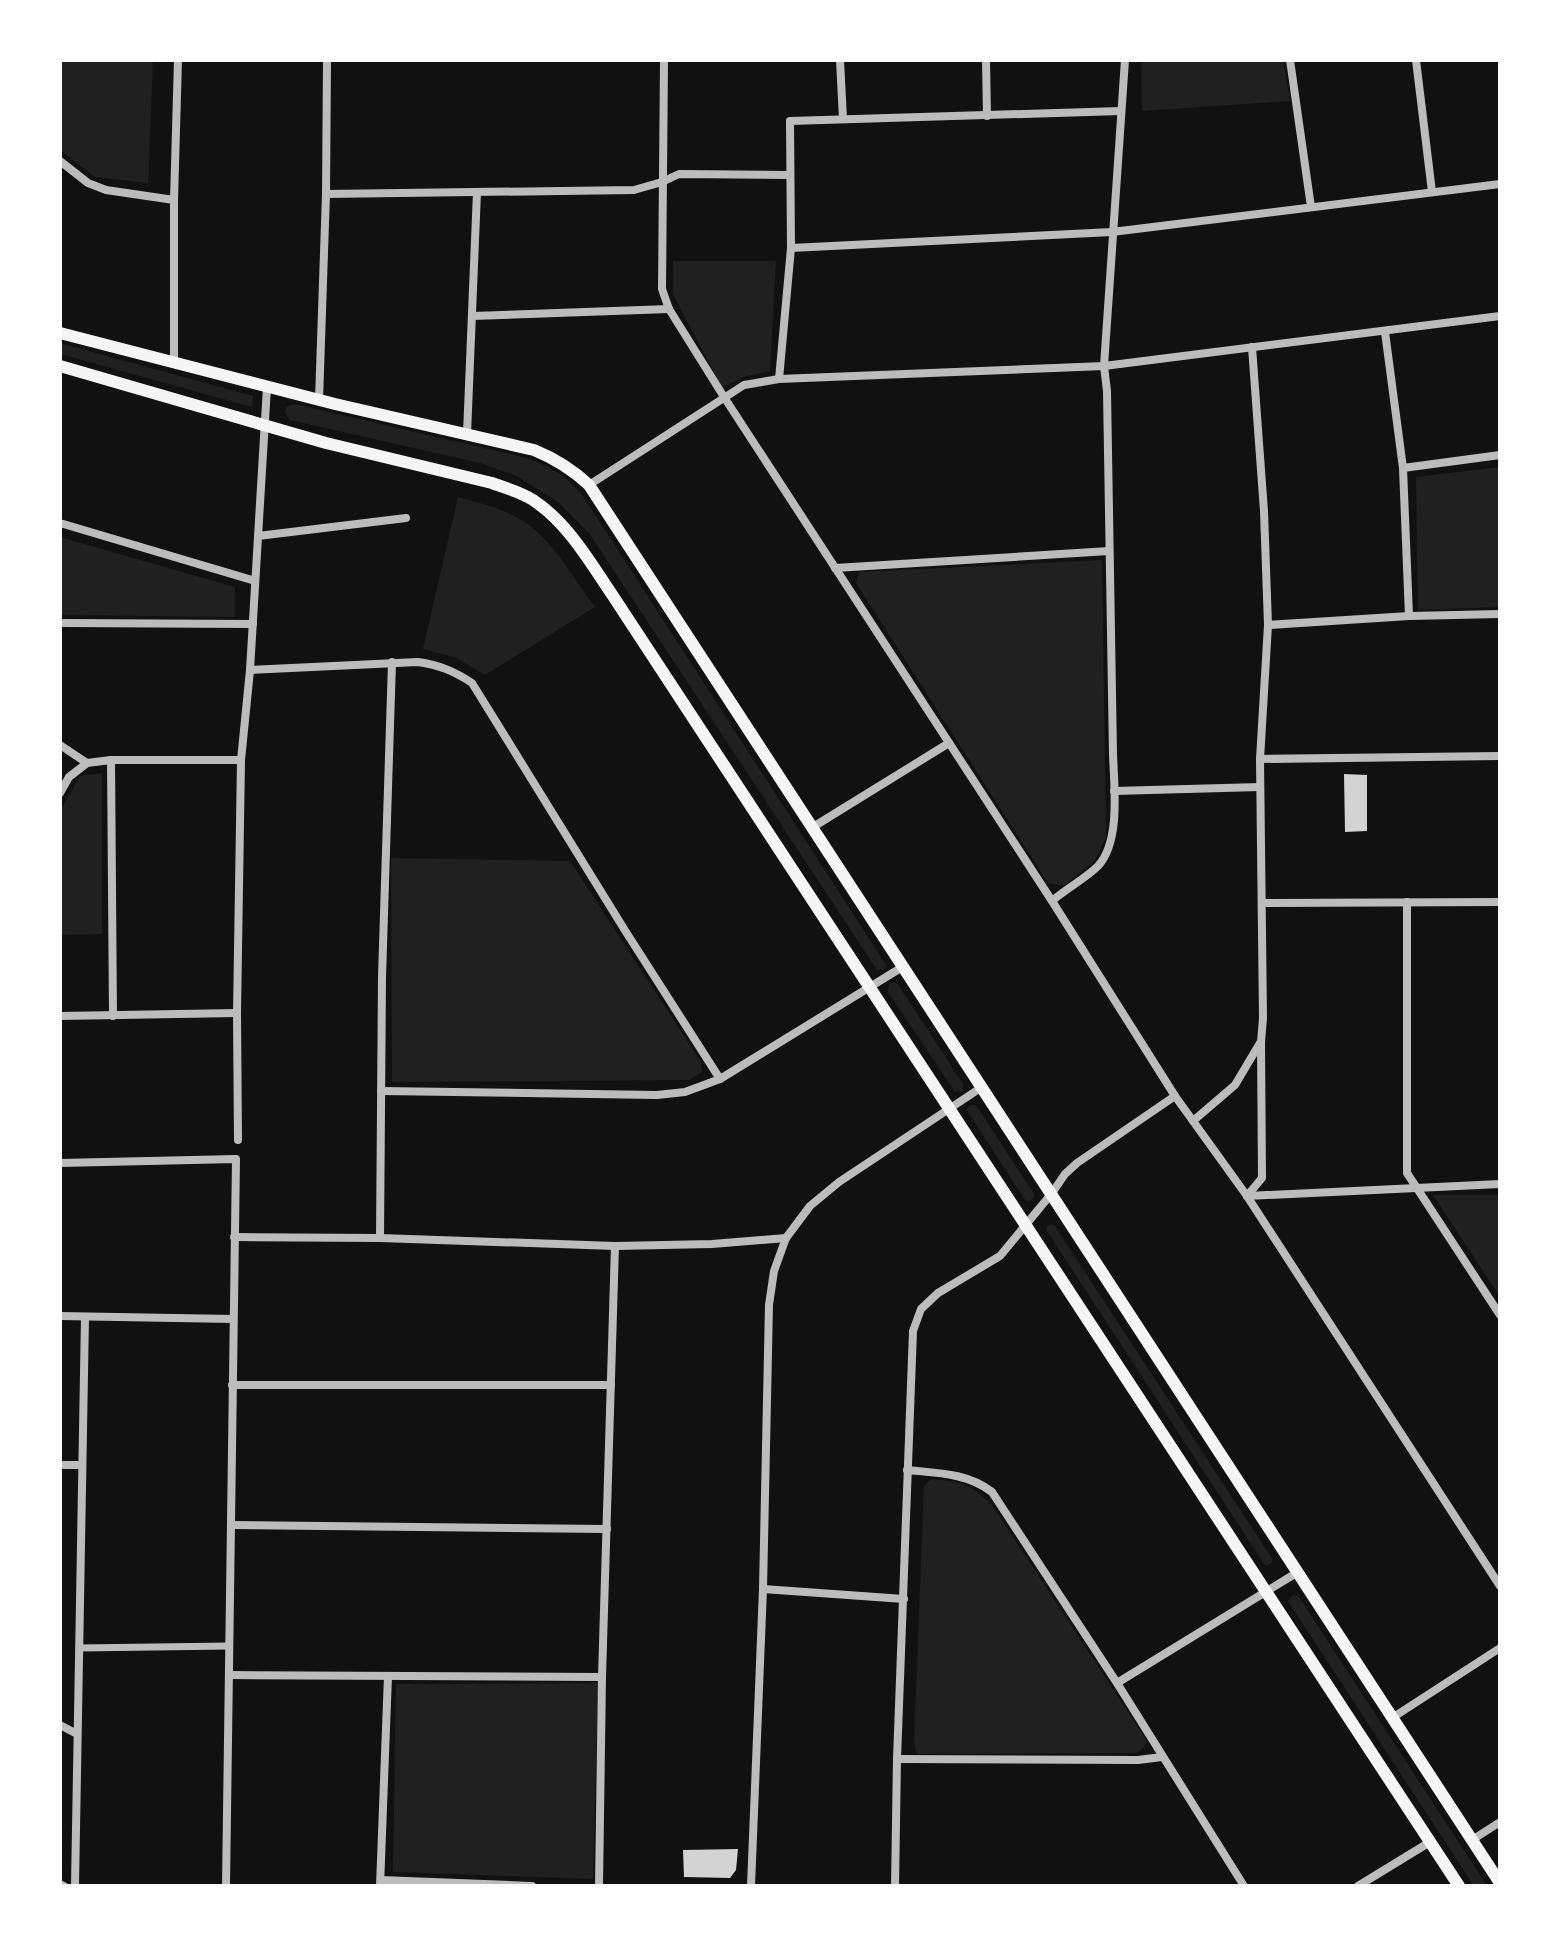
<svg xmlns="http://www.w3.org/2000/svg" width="1560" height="1946" viewBox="0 0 1560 1946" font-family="'Open Sans',sans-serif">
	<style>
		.green { fill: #202020 }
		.building { fill: #d3d3d3 }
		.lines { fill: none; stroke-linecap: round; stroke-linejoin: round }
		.pedestrian { stroke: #bcbcbc; stroke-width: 7 }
		.minor { stroke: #bcbcbc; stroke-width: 8 }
		.secondary { stroke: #f5f5f5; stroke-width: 12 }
	</style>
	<rect width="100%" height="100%" fill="#111"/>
	<g class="green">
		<path d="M60,60H153L148,183L95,177L60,150Z"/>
		<path d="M1141,60H1283L1290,101L1142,111Z"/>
		<path d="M673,261H776L770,371L743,377L722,388L673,294Z"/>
		<path d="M60,343L253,396L252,407L60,354Z"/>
		<path d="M294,404L523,457C548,465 566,475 583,496L886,965L885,969L877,970L589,533L558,502L517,476L480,463L290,420L285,413L286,407Z"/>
		<path d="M1500,467V607L1418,610L1416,477Z"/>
		<path d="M458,497C480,503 503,508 523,521C552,539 574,579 595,607L485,675L457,658L423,649Z"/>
		<path d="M60,537L235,587V617L60,615Z"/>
		<path d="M1102,560L1106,837L1095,860L1064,886L1048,883L856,583L859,572Z"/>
		<path d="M102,773V934L60,935V811L80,776Z"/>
		<path d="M391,858L570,861L701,1062L702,1072L689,1080L392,1082Z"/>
		<path d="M889,983H897L963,1084V1091L955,1092L888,992Z"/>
		<path d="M971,1105H976L1034,1194V1198L1030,1201L1025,1200L968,1112L967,1108Z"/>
		<path d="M1433,1195H1500V1297Z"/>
		<path d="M1051,1224L1055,1226L1273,1560L1271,1563L1267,1566L1264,1564L1047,1231V1226Z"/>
		<path d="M931,1479C962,1482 969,1483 992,1505L1147,1741L1144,1747L1137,1753L917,1754L914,1743L924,1486Z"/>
		<path d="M1293,1595L1299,1597L1487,1886H1474L1288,1601Z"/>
		<path d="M598,1683L593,1879L393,1872L396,1684Z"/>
	</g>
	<g class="building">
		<path d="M1344,774L1367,775V831L1345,832Z"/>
		<path d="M738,1849L736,1870L730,1878L684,1877L683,1850Z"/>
	</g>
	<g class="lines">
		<path class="pedestrian" d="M79,1648L229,1646"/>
		<g class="minor">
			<path d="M664,60L662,289L669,309L724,397L1052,901L1175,1096L1247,1196L1500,1586"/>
			<path d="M840,60L843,119"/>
			<path d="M986,60L987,116"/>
			<path d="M1290,60L1311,207"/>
			<path d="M1416,60L1432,192"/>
			<path d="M60,161L88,183L106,190L174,200"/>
			<path d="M326,194L634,190L662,182L679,174L790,175"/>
			<path d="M791,248L1112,232L1500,184"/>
			<path d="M472,316L669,309"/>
			<path d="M1385,332L1403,468L1409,616"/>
			<path d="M174,363V200L178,60"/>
			<path d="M779,379L791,248L790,121L1121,111"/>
			<path d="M319,400L326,194L327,60"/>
			<path d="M467,434L477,192"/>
			<path d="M1403,468L1500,455"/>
			<path d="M589,485L744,385L779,379L1104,366L1500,316"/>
			<path d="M60,523L255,581"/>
			<path d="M258,536L406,518"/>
			<path d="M835,568L1109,551"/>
			<path d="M60,623L253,624"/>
			<path d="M1268,625L1409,616L1500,614"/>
			<path d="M250,670L418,662C439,665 454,671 472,683L626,932L720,1079"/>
			<path d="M60,745L87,763"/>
			<path d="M1260,759L1500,756"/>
			<path d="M111,760L113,1016"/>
			<path d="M1114,791L1260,787"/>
			<path d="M60,793L69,777L87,763L111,760H241"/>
			<path d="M813,827L949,743"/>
			<path d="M1052,901C1066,889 1086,878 1098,866C1121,841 1114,786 1113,754L1107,391L1104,366L1125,60"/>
			<path d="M1407,902V1173L1500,1315"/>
			<path d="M1262,903L1500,902"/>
			<path d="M60,1016L237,1013"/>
			<path d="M381,1091L657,1095L685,1092L720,1079L904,966"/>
			<path d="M1193,1121L1235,1085L1260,1043"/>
			<path d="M238,1140L237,1013L241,760L250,670L267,387"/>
			<path d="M60,1163L236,1159L226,1886"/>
			<path d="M1247,1196L1262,1178L1261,1042L1263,1018L1260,759L1268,625L1264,511L1252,347"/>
			<path d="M1247,1196L1500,1184"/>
			<path d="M234,1237L380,1238L615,1246L712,1244L786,1238"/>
			<path d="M380,1238L382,977L392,662"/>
			<path d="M60,1316L233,1319"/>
			<path d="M232,1385H611"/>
			<path d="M60,1465H82"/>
			<path d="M907,1470C937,1473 968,1473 992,1492L1117,1683L1244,1886"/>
			<path d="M231,1525L607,1529"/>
			<path d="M763,1589L904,1599"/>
			<path d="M229,1675L602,1677"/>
			<path d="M1117,1683L1298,1572"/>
			<path d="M1392,1718L1500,1648"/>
			<path d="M60,1725L77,1734"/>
			<path d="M897,1759L1138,1760L1162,1757"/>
			<path d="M1472,1840L1500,1822"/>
			<path d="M381,1880L532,1886"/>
			<path d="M60,1884L64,1886"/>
			<path d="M75,1886L85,1317"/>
			<path d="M380,1886L388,1676"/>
			<path d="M599,1886L602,1677L615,1246"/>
			<path d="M751,1886L763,1589L769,1305L774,1271L786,1238L810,1206L839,1182L982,1087"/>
			<path d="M895,1886L897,1759L913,1331L921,1309L938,1293L1000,1256L1052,1193L1065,1174L1077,1163L1175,1096"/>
			<path d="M1358,1886L1430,1842"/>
		</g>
		<g class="secondary">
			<path d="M60,333L335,404L534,450C556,459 572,469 589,485L1500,1883"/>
			<path d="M60,366L326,443L492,483C506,488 520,492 533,500C568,523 590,562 613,596L1459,1886"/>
		</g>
	</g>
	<rect width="1560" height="1946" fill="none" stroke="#ffffff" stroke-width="124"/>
</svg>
